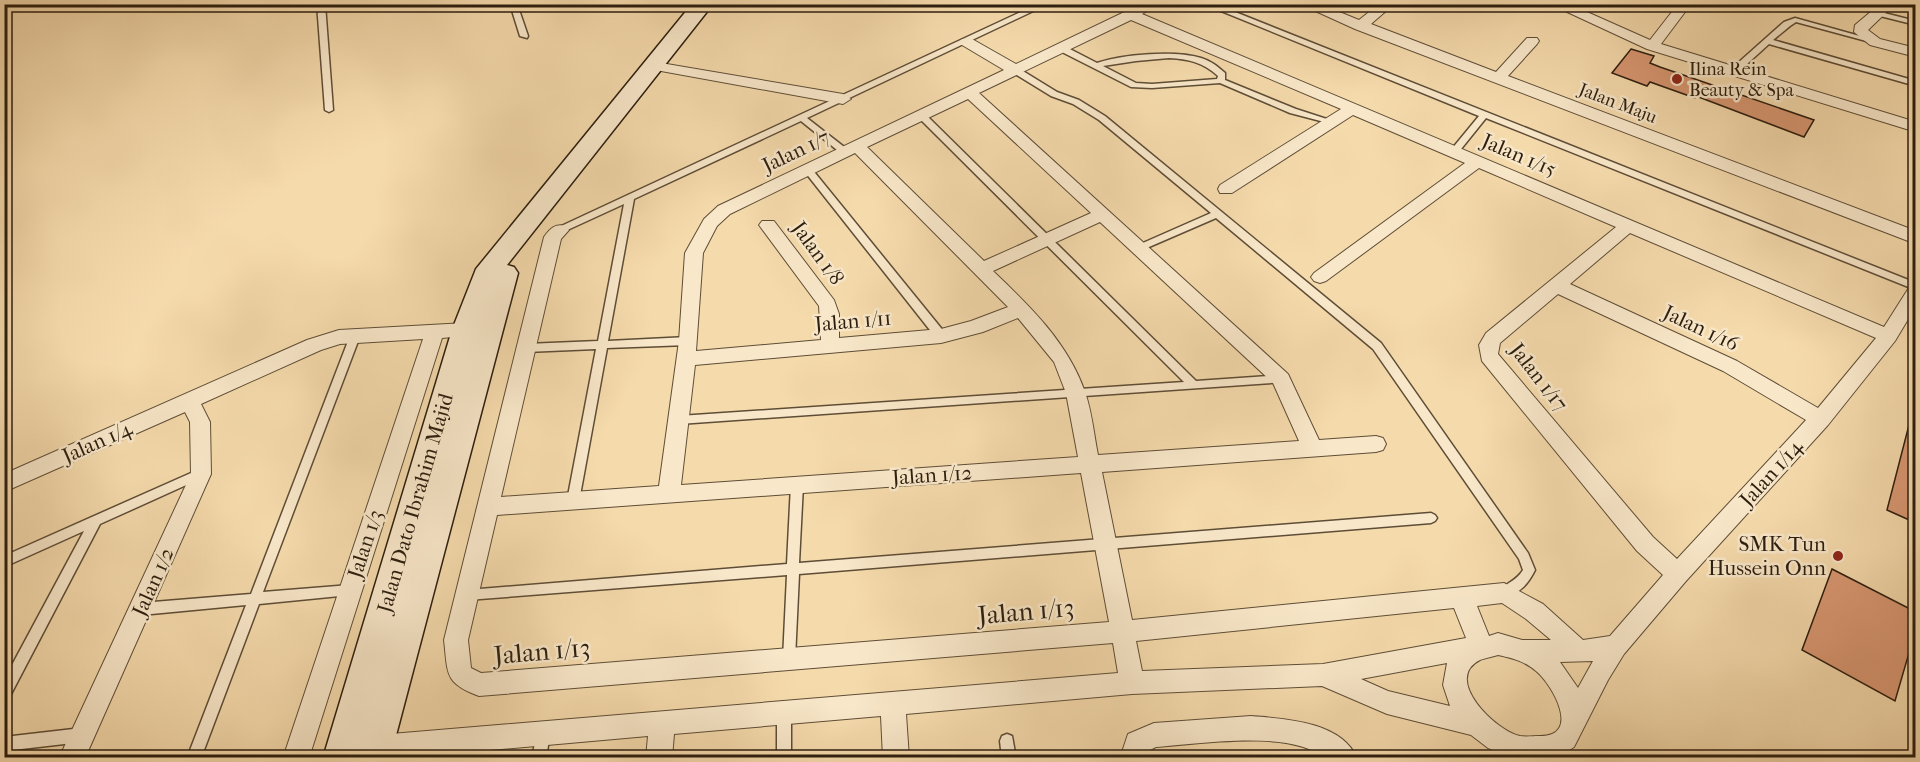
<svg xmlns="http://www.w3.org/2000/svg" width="1920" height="762" viewBox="0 0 1920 762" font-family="'IM FELL French Canon',serif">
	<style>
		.building { fill: #d89772; stroke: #2c1e0f; stroke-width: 1.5 }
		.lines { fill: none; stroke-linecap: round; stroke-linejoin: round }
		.lane-casing { stroke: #5e4d36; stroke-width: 3 }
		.street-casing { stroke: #5e4d36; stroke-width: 2 }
		.secondary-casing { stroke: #2c1e0f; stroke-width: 3 }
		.lane { fill: #f8e7c9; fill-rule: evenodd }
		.street { fill: #f8e7c9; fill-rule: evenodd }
		.secondary { fill: #f8e7c9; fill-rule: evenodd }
		.poi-dot { fill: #8f2418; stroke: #f8e7c9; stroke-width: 2 }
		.labels { text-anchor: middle; stroke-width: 5; stroke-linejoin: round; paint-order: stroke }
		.far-poi-label { font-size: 18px; fill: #2c1e0f; stroke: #f8e7c9; text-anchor: start }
		.far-street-label { font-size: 18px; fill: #2c1e0f; stroke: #f8e7c9 }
		.street-label { font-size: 21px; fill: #2c1e0f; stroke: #f8e7c9 }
		.poi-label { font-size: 21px; fill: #2c1e0f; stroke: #f8e7c9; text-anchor: end }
		.near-street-label { font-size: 26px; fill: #2c1e0f; stroke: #f8e7c9 }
	</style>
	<rect width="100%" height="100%" fill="#f5daac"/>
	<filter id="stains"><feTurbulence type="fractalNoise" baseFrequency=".00333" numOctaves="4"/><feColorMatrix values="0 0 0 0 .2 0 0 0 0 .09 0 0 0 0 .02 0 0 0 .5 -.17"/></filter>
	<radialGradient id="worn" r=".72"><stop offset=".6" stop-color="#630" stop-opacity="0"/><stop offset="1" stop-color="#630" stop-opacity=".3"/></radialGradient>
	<g class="building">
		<path d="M1631,49L1654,56L1650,63L1660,67L1814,120L1804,137L1696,96L1695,98L1650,82L1647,86L1612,73Z"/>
		<path d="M1910,421H1916V523L1887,510Z"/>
		<path d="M1832,569L1916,612V629L1895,701L1802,650Z"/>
	</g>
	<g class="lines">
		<g class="lane-casing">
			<g id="lane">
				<path d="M317,4H325L333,110L329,112L325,110Z"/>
				<path d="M510,4H517L528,36L527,38L520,36Z"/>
				<path d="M1038,4H1048L807,118L848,150V154H842L801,121L634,199L608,341L688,337L693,341L688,345L607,348L579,501L577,504L573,506L569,504L567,501L596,349L526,352L521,348L526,344L598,341L624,204L563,232H557L555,230L557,228Z"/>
				<path d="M1204,4H1215L1916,283V290L1486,118L1457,154H1451V150L1479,116Z"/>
				<path d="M1876,11L1916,21V25L1876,15Z"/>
				<path d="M1795,18L1874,40L1870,42L1796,22L1790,26L1773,40L1916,81V86L1769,44L1736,74H1730V70L1784,22Z"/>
				<path d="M1058,46H1064L1097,63C1122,54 1176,50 1201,58C1211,61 1217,66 1225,73V80L1296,109L1336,122L1332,124L1290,113L1220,83L1152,88L1131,87L1058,50ZM1169,58C1188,59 1203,62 1218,76L1217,79L1152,84L1136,83L1103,66L1136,61Z"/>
				<path d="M1012,68H1018L1057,92L1079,100L1105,116L1381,343L1528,553L1535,570C1527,586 1520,592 1504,598L1500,597L1498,593C1504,583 1516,582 1523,570L1519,559L1373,349L1216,218L1142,250H1136L1134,248L1136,246L1211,213L1099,120L1073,104L1051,96L1012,72Z"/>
				<path d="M918,113H924L1196,381L1281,375L1285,376L1286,379L1285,382L679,424L675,423L674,420L675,417L679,416L1184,382L918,117Z"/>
				<path d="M808,167L811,168L945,333L946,336L945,339H937L805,172V168Z"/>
				<path d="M355,332L360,336L263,592L350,585L354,586L356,590L354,594L350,595L259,604L201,758H187L246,605L141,615L137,613L135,609L137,605L141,603L251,594L350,336Z"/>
				<path d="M200,469L204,471L206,474L204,477L100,524L9,698L4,700V680L84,531L4,567V556Z"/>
				<path d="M797,480L801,482L803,485L799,563L1431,513L1435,515L1437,518L1435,521L1431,523L799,574L795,659L794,663L789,665L784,663L783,659L787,575L467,600L463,599L461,595L463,591L467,590L787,564L791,485L793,482Z"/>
				<path d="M784,707L789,708L791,713V758H777V713L779,708Z"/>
				<path d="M543,726L548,728L550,733L546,758H532L538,728Z"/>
				<path d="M82,728L87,730L89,735L87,740L82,742L4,751V737Z"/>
				<path d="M1007,734L1012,736L1016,758H1002L1000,741L1002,736Z"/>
			</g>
		</g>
		<g class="street-casing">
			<g id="street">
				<path d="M1141,4H1159L1142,14L1884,327L1910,286L1916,284V306L1895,341L1828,425L1686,581L1624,654L1608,680L1574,747L1561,756L1512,758L1488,748L1471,735L1387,714L1322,686L1132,694L906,714L909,758H883L881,716L674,734L672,758H646L648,736L400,758L358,757L354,748L358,739L367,736L1118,673L1113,643L479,696C444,683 448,674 444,640L544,237C550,228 556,223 566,226L569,230L561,239L501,497L659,486L679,341L685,253L704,219L718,206L1004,70L962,45L960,42L962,39H972L1016,64ZM1131,20L1341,109L1220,185L1218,189L1220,193H1232L1353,115L1465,163L1314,273L1311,277L1314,281L1320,283L1326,281L1479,168L1616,227L1486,333L1479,345L1482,361L1637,551L1663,575L1610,636L1583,640L1543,604L1504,583L1132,620L1102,472L1376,452L1383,450L1386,444L1383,438L1376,436L1319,440L1288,374L979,93ZM968,99L1091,213L984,261L867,147ZM855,153L1008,307L971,321L941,329L839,338V314L834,300L774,221H762L759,225L819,306L821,340L696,351L703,253L717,226L730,214ZM1100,222L1273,383L1299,441L1098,455C1094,435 1092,412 1085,392C1068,343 1030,306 993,271ZM1630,233L1876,338L1818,408L1737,361L1570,284ZM1558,294L1723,371L1806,420L1677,559L1653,537L1498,354L1500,343ZM1018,318L1054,362L1066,393L1078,457L681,485L695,365L941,343L983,332ZM1081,473L1109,622L481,673L471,668L468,640L497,515ZM1502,603L1526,619L1551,640H1522L1498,633L1489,636L1477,606ZM1454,608L1466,638L1323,664L1142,671L1136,641ZM1498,655C1512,658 1524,661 1536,671C1553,685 1582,737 1539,736C1533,736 1526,737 1520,736C1496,731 1442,679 1480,660C1485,658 1492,657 1498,655ZM1593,661L1578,688L1560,662ZM1447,663L1443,685L1450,706L1388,691L1361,679Z"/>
				<path d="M1300,4H1320L1359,20L1379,4H1394L1371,24L1496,72L1527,38H1537L1539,41L1537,44L1508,76L1916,231V244L1355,29Z"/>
				<path d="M1550,4H1569L1650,40L1678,4H1691L1661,44L1916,122V132L1647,49Z"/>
				<path d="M1880,4H1895L1868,30L1880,39L1916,48V57L1870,45L1854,32L1855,25Z"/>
				<path d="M655,62L843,94L851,99L843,104L650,69L648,66L650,63Z"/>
				<path d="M466,323L473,325L475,330L473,335L442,338L309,758H283L423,339L340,344L321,350L201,404L210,422L211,474L85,758H59L191,474L190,422L185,412L4,492V474L307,340L339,330Z"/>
				<path d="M1251,716C1285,719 1341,721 1357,758H1324C1291,729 1198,744 1156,747L1148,751L1146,758H1120L1128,734L1154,723Z"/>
			</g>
		</g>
		<g class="secondary-casing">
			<path id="secondary" d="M692,4H713L507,265L514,267L518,273L390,758H323L452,330L476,269Z"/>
		</g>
		<use href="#lane" class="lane"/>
		<use href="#street" class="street"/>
		<use href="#secondary" class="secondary"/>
	</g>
	<g class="poi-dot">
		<circle cx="1677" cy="79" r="6"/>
		<circle cx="1838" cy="556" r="6"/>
	</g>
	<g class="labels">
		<g class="far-poi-label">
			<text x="1689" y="75">Ilina Rein<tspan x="1689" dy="21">Beauty &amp; Spa</tspan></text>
		</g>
		<g class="far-street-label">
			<text transform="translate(1618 103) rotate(21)" y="6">Jalan Maju</text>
		</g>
		<g class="street-label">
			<text transform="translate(796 151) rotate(-26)" y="7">Jalan 1/7</text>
			<text transform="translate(1519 155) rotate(23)" y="7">Jalan 1/15</text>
			<text transform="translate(818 253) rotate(54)" y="7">Jalan 1/8</text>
			<text transform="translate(853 321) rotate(-5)" y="7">Jalan 1/11</text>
			<text transform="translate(1701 328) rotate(25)" y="7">Jalan 1/16</text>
			<text transform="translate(1539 377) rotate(52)" y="7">Jalan 1/17</text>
			<text transform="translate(97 442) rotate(-24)" y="7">Jalan 1/4</text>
			<text transform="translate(1771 473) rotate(-48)" y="7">Jalan 1/14</text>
			<text transform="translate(932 475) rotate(-4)" y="7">Jalan 1/12</text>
			<text transform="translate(415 503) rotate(-74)" y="7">Jalan Dato Ibrahim Majid</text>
			<text transform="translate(365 544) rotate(-72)" y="7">Jalan 1/3</text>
			<text transform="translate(153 582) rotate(-66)" y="7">Jalan 1/2</text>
		</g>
		<g class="poi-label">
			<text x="1826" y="551">SMK Tun<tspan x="1826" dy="24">Hussein Onn</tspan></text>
		</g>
		<g class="near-street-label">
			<text transform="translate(1026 611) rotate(-5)" y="9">Jalan 1/13</text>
			<text transform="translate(542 651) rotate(-5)" y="9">Jalan 1/13</text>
		</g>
	</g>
	<rect width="1920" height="762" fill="none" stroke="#f5daac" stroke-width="24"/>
	<rect x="6" y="6" width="1908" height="750" fill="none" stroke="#2c1e0f" stroke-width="3"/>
	<rect x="12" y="12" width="1896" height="738" fill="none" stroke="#2c1e0f" stroke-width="1.5"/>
	<rect width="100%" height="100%" filter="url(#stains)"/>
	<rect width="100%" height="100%" fill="url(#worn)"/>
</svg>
